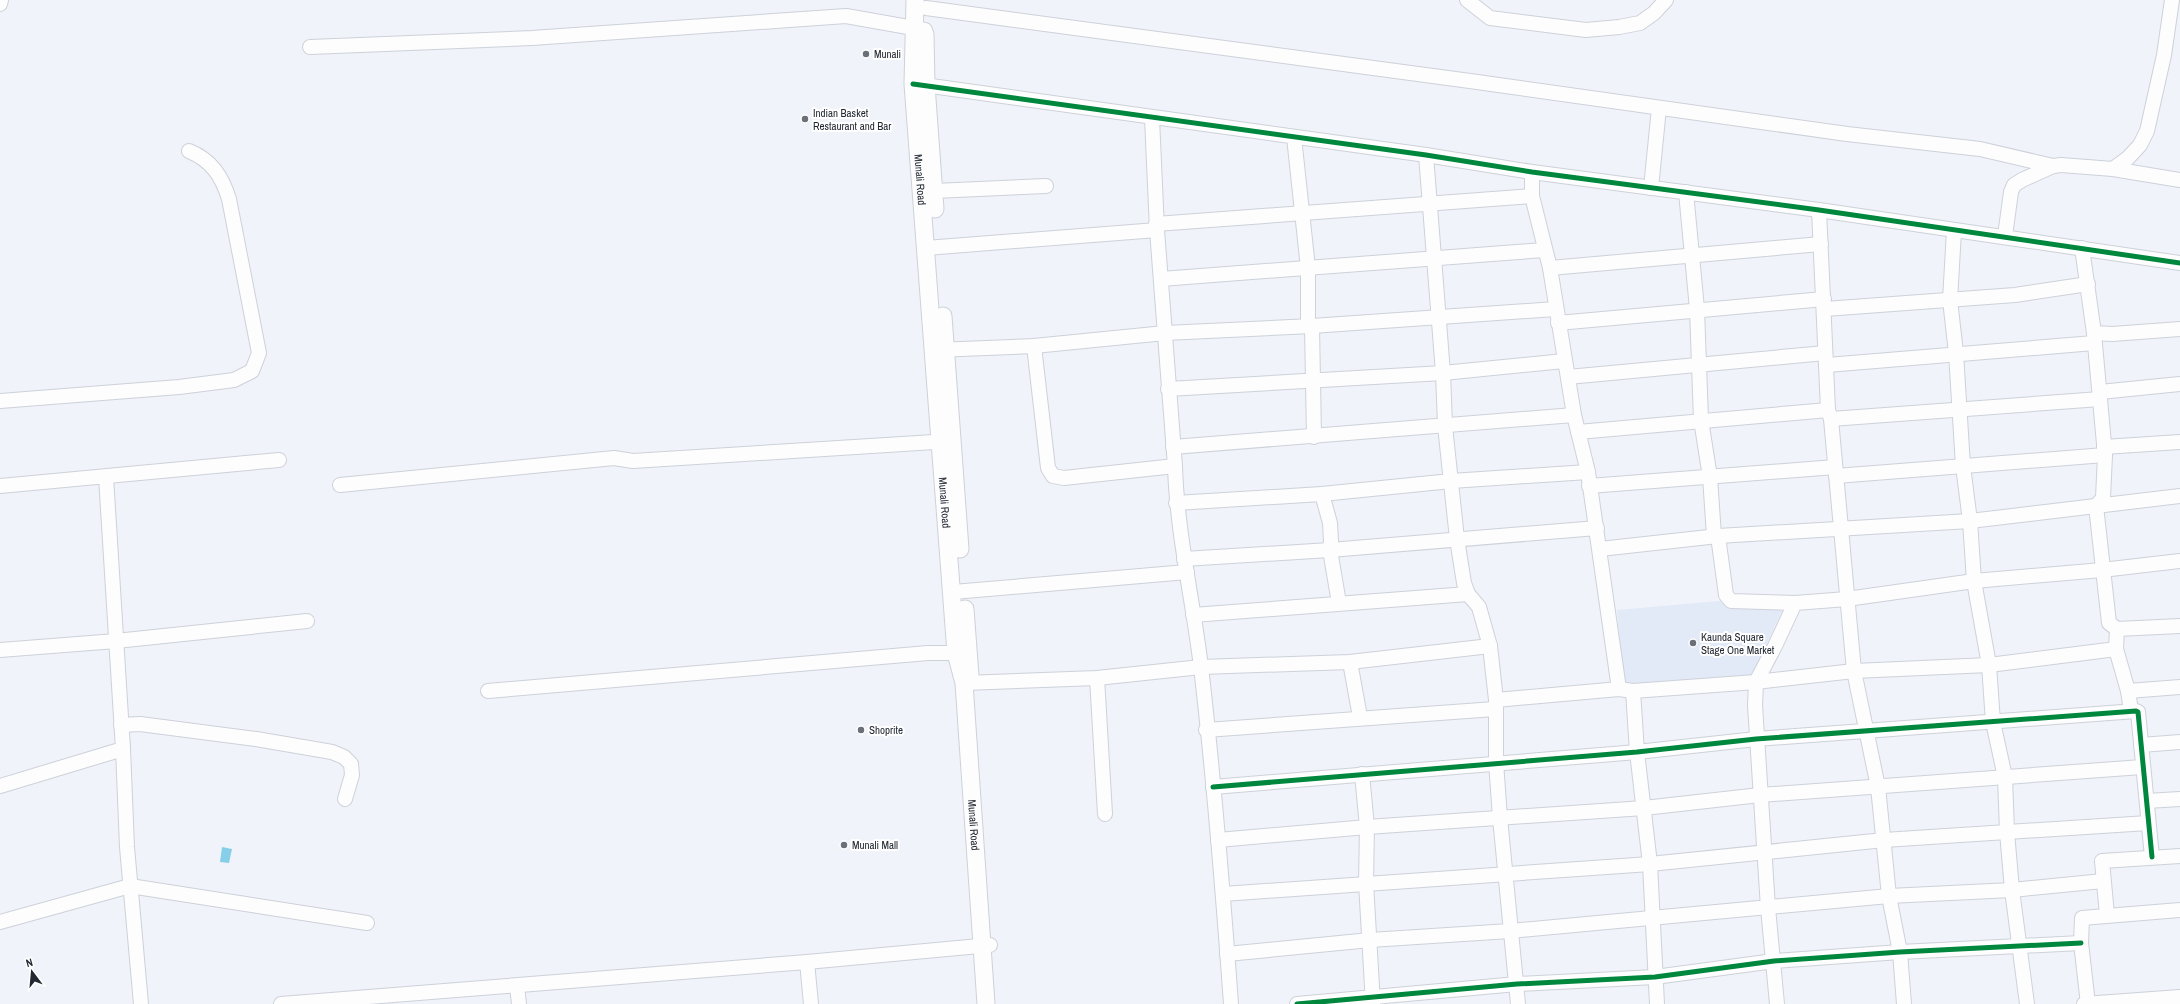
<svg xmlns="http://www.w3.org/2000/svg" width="2180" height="1004" viewBox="0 0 2180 1004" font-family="'Archivo Narrow',sans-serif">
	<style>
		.built { fill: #e2eaf7 }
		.water { fill: #87cfe8 }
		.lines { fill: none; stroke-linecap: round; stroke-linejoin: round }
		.minor-casing { stroke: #cdd1d9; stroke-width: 16 }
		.major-casing { stroke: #cdd1d9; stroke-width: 19 }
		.minor { stroke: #fdfdfe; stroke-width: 14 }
		.major { stroke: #fdfdfe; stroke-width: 17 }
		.cycleway-casing { stroke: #fff; stroke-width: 8 }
		.cycleway { stroke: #00873e; stroke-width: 5 }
		.poi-dot { fill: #6a6f78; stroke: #fff; stroke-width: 1.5 }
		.labels { text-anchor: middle; stroke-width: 4; stroke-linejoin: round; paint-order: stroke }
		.poi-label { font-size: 11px; fill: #222832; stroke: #fff; text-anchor: start }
		.street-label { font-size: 11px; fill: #222832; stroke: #fff }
	</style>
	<rect width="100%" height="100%" fill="#f0f3f9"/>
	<path class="built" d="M1719,601L1782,610L1752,676L1623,685L1617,610Z"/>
	<path class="water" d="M222,847L232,849L229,863L220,862Z"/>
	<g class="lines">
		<g class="minor-casing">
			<g id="minor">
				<path d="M1467,0L1490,18L1586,30L1619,27L1640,23L1654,13L1666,0"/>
				<path d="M0,4L1,0"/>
				<path d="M926,8L1470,81L1847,134L1980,149L2053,166"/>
				<path d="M310,47L532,38L846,16L925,30"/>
				<path d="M917,84L1426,155L1532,172L1819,210L2180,263"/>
				<path d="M1152,118L1157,230L1175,466C1177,534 1193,600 1201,667C1214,779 1223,892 1231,1004"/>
				<path d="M1294,137L1308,268V327"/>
				<path d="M1426,155L1443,373L1445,426L1457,539L1464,583L1468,594L1479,607L1490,646L1496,700V762L1500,818L1518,1004"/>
				<path d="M2113,169L2128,158L2140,145L2147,131L2164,55L2172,0"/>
				<path d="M1532,172V196L1550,268L1574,415L1588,472L1619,689"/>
				<path d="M1651,188L1659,108"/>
				<path d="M934,191L1046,186"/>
				<path d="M1686,192L1697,309L1701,420L1710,477L1714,536"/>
				<path d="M1819,210L1828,410L1831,419L1854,671L1878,787L1889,896L1900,952L1904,1004"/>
				<path d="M1156,224L1532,196"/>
				<path d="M1954,231L1950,300L1956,353L1963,466L1970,521L1974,581L1989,665L1993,722L2005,777L2007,832L2012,890L2027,1004"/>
				<path d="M2005,236L2011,192L2014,185L2022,180L2053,166L2061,165L2113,169L2180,180"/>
				<path d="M926,248L1157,230"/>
				<path d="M2082,248L2094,333L2105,455L2103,498L2096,506L2109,623L2117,629L2180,626"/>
				<path d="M1550,268L1821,244"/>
				<path d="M1161,279L1544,250"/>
				<path d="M1825,309L2015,295L2088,284"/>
				<path d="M1558,323L1824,299"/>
				<path d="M1312,326L1314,437"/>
				<path d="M2094,333L2112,334L2180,329"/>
				<path d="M1034,346L1048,468L1053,476L1064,478L1175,466"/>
				<path d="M936,350L1034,346L1165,333L1312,326L1556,309"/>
				<path d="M1827,365L2094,343"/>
				<path d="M1568,377L1825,353"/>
				<path d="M1168,389L1443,373L1564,361"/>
				<path d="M2100,392L2180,384"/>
				<path d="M0,401L179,387L234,380L252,371L259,353L229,199C222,176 211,160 189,151"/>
				<path d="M1831,419L2100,399"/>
				<path d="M1578,432L1828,410"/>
				<path d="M1173,447L1574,415"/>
				<path d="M2104,447L2180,442"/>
				<path d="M1836,476L2105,455"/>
				<path d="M106,477L123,749"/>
				<path d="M340,485L614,458L633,461L950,441"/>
				<path d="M0,486L279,460"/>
				<path d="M1589,486L1835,467"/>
				<path d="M1322,494L1330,523L1331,541L1330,550L1339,603"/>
				<path d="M1176,503L1322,494L1451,481L1588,472"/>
				<path d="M1718,536L1726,595L1731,601L1795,603L1847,599L1974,581L2102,570L2180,561"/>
				<path d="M1600,549L1718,536L1970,521L2180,496"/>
				<path d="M1184,559L1330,550L1597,528"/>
				<path d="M953,592L1187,572"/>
				<path d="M1193,615L1468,594"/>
				<path d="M2117,629L2116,649L2128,691L2131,711"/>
				<path d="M0,650L116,641L307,621"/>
				<path d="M1350,662L1360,717"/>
				<path d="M1097,678L1105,814"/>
				<path d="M964,683L1097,678L1201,667L1350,662L1490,646"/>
				<path d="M488,691L928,653H956"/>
				<path d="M1633,691L1637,752L1650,864L1657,1004"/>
				<path d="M2128,691L2180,687"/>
				<path d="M1496,700L1619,689L1633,691L1756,682L1854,671L1989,665L2116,649"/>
				<path d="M121,725L140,724L256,739L332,752L344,757L351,764L352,775L345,799"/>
				<path d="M1206,730L1495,709"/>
				<path d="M2141,745L2180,742"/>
				<path d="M1362,774L1367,827L1366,883L1373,1004"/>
				<path d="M0,786L123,749L127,847L141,1004"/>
				<path d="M1213,787L1637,752L1756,739L2136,711L2138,712L2152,857"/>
				<path d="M2147,801L2180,799"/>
				<path d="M1218,840L1367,827L1644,808L1760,795L2142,767"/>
				<path d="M1223,894L1650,864L1884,840L2148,823"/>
				<path d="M2107,915L2102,861L2180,856"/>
				<path d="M0,922L130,886L367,923"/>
				<path d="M1227,954L1370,940L1510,931L1889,896L2012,890L2103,881"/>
				<path d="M807,962L811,1004"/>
				<path d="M517,986L519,1004"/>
				<path d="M281,1004L807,962L990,945"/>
				<path d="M1297,1004L1517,984L1655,977L1774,961L1900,952L2081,943"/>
				<path d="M1777,1004L1768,908L1755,705L1756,682L1775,646L1795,603"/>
				<path d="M2084,1004L2180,997"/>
				<path d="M2088,1004L2081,943L2082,918L2180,910"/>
			</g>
		</g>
		<g class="major-casing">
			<g id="major">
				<path id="s1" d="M915,0L913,84L956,653L964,683L986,1004"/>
				<path d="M925,34L926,85L935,209"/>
				<path d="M943,316L960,549"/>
				<path d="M965,609L970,676"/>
			</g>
		</g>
		<use href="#minor" class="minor"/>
		<use href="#major" class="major"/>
		<g class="cycleway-casing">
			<g id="cycleway">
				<path d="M913,84L1426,155L1532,172L1819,210L2180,263"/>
				<path d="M1213,787L1637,752L1756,739L2136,711L2138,712L2152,857"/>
				<path d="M1297,1004L1517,984L1655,977L1774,961L1900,952L2081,943"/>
			</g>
		</g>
		<use href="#cycleway" class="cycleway"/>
	</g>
	<g class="poi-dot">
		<circle cx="866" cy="54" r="4"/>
		<circle cx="805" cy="119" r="4"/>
		<circle cx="1693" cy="643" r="4"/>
		<circle cx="861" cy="730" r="4"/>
		<circle cx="844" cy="845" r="4"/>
	</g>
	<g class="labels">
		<g class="poi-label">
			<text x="874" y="58">Munali</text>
			<text x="813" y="117">Indian Basket<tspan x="813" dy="13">Restaurant and Bar</tspan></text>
			<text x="1701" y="641">Kaunda Square<tspan x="1701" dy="13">Stage One Market</tspan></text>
			<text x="869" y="734">Shoprite</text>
			<text x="852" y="849">Munali Mall</text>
		</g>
		<g class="street-label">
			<text dy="4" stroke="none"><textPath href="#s1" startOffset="180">Munali Road</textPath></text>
			<text dy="4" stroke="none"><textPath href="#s1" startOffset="504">Munali Road</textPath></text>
			<text dy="4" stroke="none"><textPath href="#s1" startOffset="828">Munali Road</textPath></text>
		</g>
	</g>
	<g transform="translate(32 972) rotate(344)" stroke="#ffffff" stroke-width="3" paint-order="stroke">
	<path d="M0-3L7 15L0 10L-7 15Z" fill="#222832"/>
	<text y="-6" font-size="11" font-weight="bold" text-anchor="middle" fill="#222832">N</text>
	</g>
</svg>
